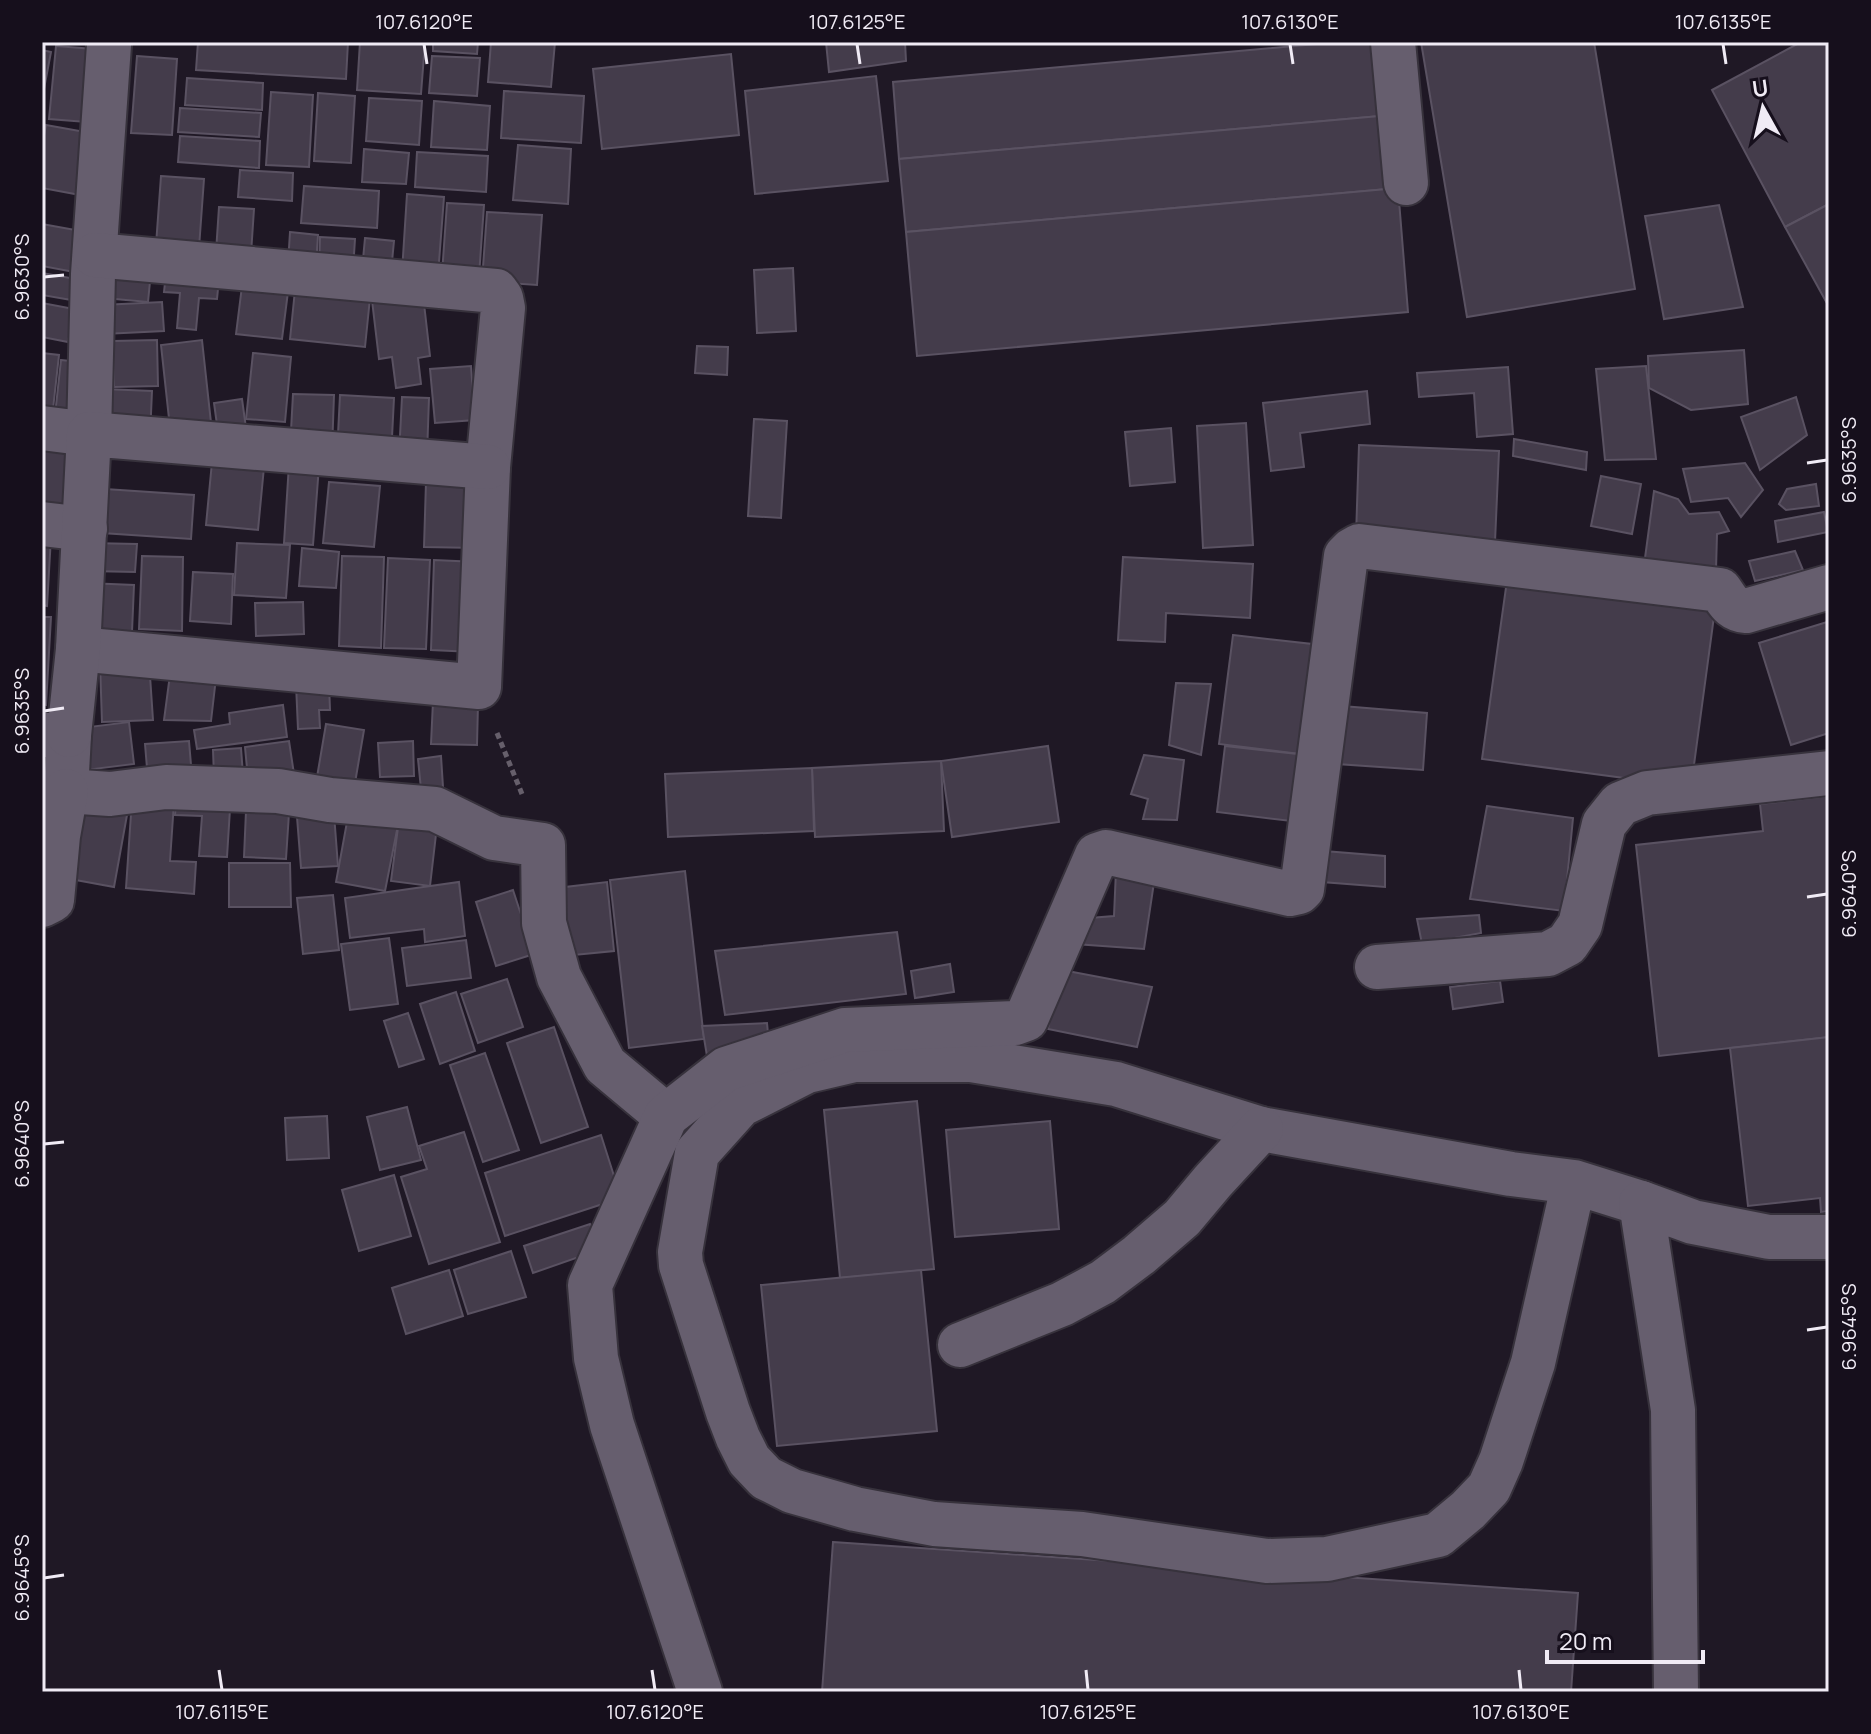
<svg xmlns="http://www.w3.org/2000/svg" width="1871" height="1734" viewBox="0 0 1871 1734" font-family="Manrope,sans-serif">
	<style>
		.building { fill: #443c4b; stroke: #5a5262; stroke-width: 2 }
		.lines { fill: none; stroke-linecap: round; stroke-linejoin: round }
		.minor-casing { stroke: #37323c; stroke-width: 48 }
		.path { stroke: #665f6b; stroke-width: 5; stroke-dasharray: 6 4; stroke-linecap: butt }
		.minor { stroke: #665e6e; stroke-width: 44 }
		.ticks { fill: none; stroke: #f0ebf5; stroke-width: 3 }
		.neatline { fill: none; stroke: #f0ebf5; stroke-width: 3 }
		.ticks-label { font-size: 20px; text-anchor: middle; fill: #f0ebf5 }
	</style>
	<rect width="100%" height="100%" fill="#1f1825"/>
	<g class="building">
		<path d="M198,42H348L346,79L196,70Z"/>
		<path d="M360,42H425L421,94L357,90Z"/>
		<path d="M433,42H478L477,54L433,51Z"/>
		<path d="M491,42H555L551,87L488,82Z"/>
		<path d="M826,42H905L906,61L829,72Z"/>
		<path d="M1339,42H1385L1391,115L899,159L893,82Z"/>
		<path d="M1421,42H1594L1635,289L1467,317Z"/>
		<path d="M1801,42H1829V204L1785,227L1712,90Z"/>
		<path d="M56,46L106,50L99,123L49,119Z"/>
		<path d="M42,50L51,52L44,89H42Z"/>
		<path d="M731,54L739,135L602,149L593,69Z"/>
		<path d="M137,56L177,59L172,135L131,133Z"/>
		<path d="M432,56L480,58L477,96L429,93Z"/>
		<path d="M876,76L888,181L755,194L745,91Z"/>
		<path d="M187,78L263,83L262,110L185,105Z"/>
		<path d="M504,91L584,96L581,143L501,138Z"/>
		<path d="M271,92L313,95L309,167L266,165Z"/>
		<path d="M318,93L355,96L351,163L314,161Z"/>
		<path d="M369,98L422,101L419,145L366,141Z"/>
		<path d="M434,101L490,106L487,150L431,147Z"/>
		<path d="M180,108L261,113L259,137L178,132Z"/>
		<path d="M1391,115L1398,188L906,232L899,159Z"/>
		<path d="M46,125L102,135L91,197L42,188V146Z"/>
		<path d="M180,136L260,141L259,168L178,162Z"/>
		<path d="M518,145L571,149L568,204L513,200Z"/>
		<path d="M364,149L409,153L406,184L362,182Z"/>
		<path d="M417,152L488,156L486,192L415,187Z"/>
		<path d="M240,170L293,173L292,201L238,197Z"/>
		<path d="M161,176L204,179L199,248L156,245Z"/>
		<path d="M304,186L379,191L377,228L301,223Z"/>
		<path d="M1398,188L1408,312L917,356L906,232Z"/>
		<path d="M407,194L444,197L438,275L402,272Z"/>
		<path d="M447,203L484,205L479,276L442,274Z"/>
		<path d="M1829,204V307L1785,227Z"/>
		<path d="M1719,205L1743,307L1664,319L1645,216Z"/>
		<path d="M219,207L254,209L251,254L216,252Z"/>
		<path d="M487,212L542,215L537,285L482,281Z"/>
		<path d="M42,224L92,233L85,274L42,266Z"/>
		<path d="M290,232L318,235L316,266L288,264Z"/>
		<path d="M320,237L355,239L353,270L319,268Z"/>
		<path d="M365,238L394,241L391,272L362,270Z"/>
		<path d="M108,258L152,261L148,302L104,298Z"/>
		<path d="M167,265L220,269L217,299L199,298L196,330L177,328L180,293L164,292Z"/>
		<path d="M793,268L796,331L757,333L754,270Z"/>
		<path d="M244,270L290,276L282,339L236,334Z"/>
		<path d="M42,273L87,281L83,302L42,295Z"/>
		<path d="M422,286L430,356L418,358L421,384L396,388L392,357L379,359L371,292Z"/>
		<path d="M295,290L370,298L365,347L290,339Z"/>
		<path d="M162,302L164,331L104,334L102,305Z"/>
		<path d="M42,303L74,309L68,342L42,337Z"/>
		<path d="M157,340L158,386L114,387L113,341Z"/>
		<path d="M202,340L212,432L171,437L161,345Z"/>
		<path d="M697,346L728,347L727,375L695,373Z"/>
		<path d="M1744,350L1748,404L1691,410L1649,388L1648,356Z"/>
		<path d="M42,353L59,355L52,418L42,417Z"/>
		<path d="M253,353L291,357L285,422L246,419Z"/>
		<path d="M61,360L89,363L82,419L55,415Z"/>
		<path d="M471,366L475,420L435,423L430,369Z"/>
		<path d="M1646,366L1656,459L1605,460L1596,369Z"/>
		<path d="M1508,367L1513,434L1477,437L1474,393L1419,397L1417,373Z"/>
		<path d="M104,389L152,391L150,436L102,433Z"/>
		<path d="M1367,391L1370,424L1300,433L1304,467L1271,471L1263,403Z"/>
		<path d="M293,394L334,395L332,451L290,449Z"/>
		<path d="M340,395L394,398L391,457L337,454Z"/>
		<path d="M402,397L429,398L427,455H399Z"/>
		<path d="M1796,397L1807,435L1760,470L1741,417Z"/>
		<path d="M242,399L246,428L218,432L214,403Z"/>
		<path d="M754,419L787,421L781,518L748,516Z"/>
		<path d="M1246,423L1253,545L1203,548L1197,426Z"/>
		<path d="M1171,428L1175,482L1130,486L1125,432Z"/>
		<path d="M42,439L84,443L76,514L42,510Z"/>
		<path d="M1514,439L1587,452L1586,470L1513,456Z"/>
		<path d="M1359,445L1499,451L1495,542L1356,536Z"/>
		<path d="M212,462L264,467L258,530L206,525Z"/>
		<path d="M1745,463L1763,490L1741,517L1728,498L1691,502L1683,469Z"/>
		<path d="M289,464L319,466L313,545L284,543Z"/>
		<path d="M1601,476L1641,484L1632,534L1591,526Z"/>
		<path d="M329,482L380,486L374,547L323,543Z"/>
		<path d="M426,482L480,483L478,548L424,547Z"/>
		<path d="M1816,484L1819,506L1786,510L1779,504L1787,489Z"/>
		<path d="M90,488L194,495L191,539L87,532Z"/>
		<path d="M1654,491L1678,499L1689,514L1719,512L1729,531L1717,534L1716,570L1645,558Z"/>
		<path d="M1824,512L1828,532L1778,542L1775,521Z"/>
		<path d="M42,536L51,537L47,606L42,605Z"/>
		<path d="M90,543L137,544L135,572L89,571Z"/>
		<path d="M237,543L290,545L286,598L234,595Z"/>
		<path d="M302,548L339,552L336,588L299,586Z"/>
		<path d="M1795,551L1803,570L1755,581L1749,561Z"/>
		<path d="M142,556L183,557L182,631L139,629Z"/>
		<path d="M342,556L384,557L381,648L339,646Z"/>
		<path d="M1123,557L1253,564L1250,618L1166,613L1165,642L1118,640Z"/>
		<path d="M388,558L430,560L426,649L384,648Z"/>
		<path d="M434,560L477,562L473,652L431,650Z"/>
		<path d="M1509,566L1717,594L1691,787L1482,759Z"/>
		<path d="M193,572L233,574L231,624L190,621Z"/>
		<path d="M87,583L134,585L132,632L86,630Z"/>
		<path d="M303,602L304,634L256,636L255,603Z"/>
		<path d="M42,617H51L46,705L42,704Z"/>
		<path d="M1827,622L1829,629V733L1791,745L1759,643Z"/>
		<path d="M1233,635L1330,646L1316,756L1219,744Z"/>
		<path d="M149,661L153,720L102,722L100,663Z"/>
		<path d="M171,667L217,669L211,721L164,720Z"/>
		<path d="M329,683L330,710H319L320,728L298,729L296,684Z"/>
		<path d="M1176,683L1211,684L1201,755L1169,745Z"/>
		<path d="M433,701L478,704L477,745L431,744Z"/>
		<path d="M283,705L287,737L197,749L194,730L230,724L229,713Z"/>
		<path d="M1342,706L1427,713L1423,770L1337,764Z"/>
		<path d="M129,722L134,764L86,770L81,728Z"/>
		<path d="M326,724L364,730L355,783L317,777Z"/>
		<path d="M189,741L192,777L148,780L145,744Z"/>
		<path d="M289,741L294,774L248,779L245,747Z"/>
		<path d="M413,741L414,776L380,777L378,743Z"/>
		<path d="M1048,746L1059,822L952,837L941,761Z"/>
		<path d="M1225,746L1316,756L1308,823L1217,812Z"/>
		<path d="M241,748L243,775L214,777L213,750Z"/>
		<path d="M1144,755L1184,760L1177,820L1143,819L1148,799L1131,794Z"/>
		<path d="M441,756L443,787L421,789L418,759Z"/>
		<path d="M941,761L944,831L815,837L812,768Z"/>
		<path d="M812,768L814,831L668,837L665,774Z"/>
		<path d="M177,790L231,793L227,857L199,856L202,816L175,815Z"/>
		<path d="M1829,796V1037L1659,1056L1636,845L1763,831L1760,804Z"/>
		<path d="M132,799L174,802L170,861L196,862L194,894L126,888Z"/>
		<path d="M72,805L127,815L114,887L59,877Z"/>
		<path d="M1487,806L1573,818L1564,911L1470,899Z"/>
		<path d="M246,811L289,813L286,859L244,857Z"/>
		<path d="M349,811L399,820L385,891L336,882Z"/>
		<path d="M400,812L438,817L430,886L391,881Z"/>
		<path d="M334,814L338,866L301,868L297,817Z"/>
		<path d="M1312,850L1385,856V887L1309,881Z"/>
		<path d="M229,863H290L291,907H229Z"/>
		<path d="M1156,869L1144,949L1075,944L1077,919L1114,916L1116,870Z"/>
		<path d="M685,871L704,1039L629,1048L610,880Z"/>
		<path d="M459,882L465,936L425,942L424,929L350,938L345,898Z"/>
		<path d="M607,882L614,951L564,956L557,888Z"/>
		<path d="M513,890L534,954L496,966L476,902Z"/>
		<path d="M333,895L339,950L303,954L297,898Z"/>
		<path d="M1479,915L1481,933L1422,944L1417,919Z"/>
		<path d="M897,932L906,994L725,1015L715,951Z"/>
		<path d="M389,938L398,1004L350,1010L341,944Z"/>
		<path d="M466,940L471,978L407,986L402,948Z"/>
		<path d="M950,964L954,992L915,998L911,971Z"/>
		<path d="M1057,969L1152,987L1137,1047L1048,1029Z"/>
		<path d="M507,979L523,1027L478,1043L461,994Z"/>
		<path d="M1500,981L1503,1002L1453,1009L1450,987Z"/>
		<path d="M456,992L475,1051L440,1064L420,1004Z"/>
		<path d="M408,1013L424,1059L399,1067L384,1021Z"/>
		<path d="M767,1023L769,1044L707,1056L702,1026Z"/>
		<path d="M554,1027L588,1127L541,1143L507,1043Z"/>
		<path d="M1829,1037V1211L1821,1212L1820,1198L1748,1206L1730,1048Z"/>
		<path d="M485,1053L519,1150L483,1162L450,1065Z"/>
		<path d="M917,1101L934,1269L840,1278L824,1110Z"/>
		<path d="M407,1107L421,1160L380,1170L367,1117Z"/>
		<path d="M327,1116L329,1158L287,1160L285,1118Z"/>
		<path d="M1050,1121L1059,1229L955,1237L946,1130Z"/>
		<path d="M464,1132L500,1242L429,1264L401,1177L427,1169L419,1146Z"/>
		<path d="M601,1135L621,1198L505,1236L485,1173Z"/>
		<path d="M394,1175L411,1236L359,1251L342,1190Z"/>
		<path d="M590,1224L599,1250L533,1273L524,1246Z"/>
		<path d="M511,1251L526,1297L468,1314L454,1270Z"/>
		<path d="M449,1270L463,1316L406,1334L392,1288Z"/>
		<path d="M921,1270L937,1431L777,1446L761,1285Z"/>
		<path d="M833,1542L1578,1593L1571,1692H822Z"/>
	</g>
	<g class="lines">
		<g class="minor-casing">
			<g id="minor">
				<path d="M1393,42L1406,183"/>
				<path d="M42,428L89,434L93,274L109,45"/>
				<path d="M42,524L85,529"/>
				<path d="M78,649L479,687L488,467L503,308L501,298L496,291L95,255"/>
				<path d="M42,735H69L66,791L110,794L166,787L278,791L330,800L435,809L494,838L543,845L544,923L559,977L605,1065L666,1116"/>
				<path d="M69,735L78,649L89,434L488,467"/>
				<path d="M42,905L52,900L58,836L66,791"/>
				<path d="M1377,967L1548,954L1567,944L1580,925L1604,824L1620,804L1647,793L1829,773"/>
				<path d="M1574,1182L1533,1363L1501,1461L1489,1488L1468,1510L1438,1535L1327,1559L1267,1561L1082,1534L934,1524L855,1509L792,1491L766,1478L749,1460L738,1438L728,1412L681,1265L680,1252L697,1153L740,1105L807,1071L854,1060H971L1116,1084L1261,1129L1511,1174L1574,1182L1641,1203"/>
				<path d="M960,1345L1062,1304L1103,1282L1139,1255L1182,1218L1213,1181L1261,1129"/>
				<path d="M700,1692L612,1425L596,1358L590,1285L666,1116L726,1069L845,1030L1015,1023L1026,1019L1097,855L1106,852L1290,894L1299,892L1302,889L1346,556L1352,550L1359,546L1720,590C1728,601 1731,610 1746,611L1829,587"/>
				<path d="M1676,1692L1673,1410L1641,1203L1693,1222L1769,1237H1829"/>
			</g>
		</g>
		<path class="path" d="M497,733L522,794"/>
		<use href="#minor" class="minor"/>
	</g>
	<path class="ticks" d="M424,44L427,64M857,44L860,64M1290,44L1293,64M1723,44L1726,64M44,277L64,275M1807,463L1827,460M44,711L64,708M1807,897L1827,894M44,1144L64,1142M1807,1330L1827,1327M44,1578L64,1575M219,1670L222,1690M652,1670L655,1690M1086,1670L1088,1690M1519,1670L1521,1690"/>
	<rect width="1871" height="1734" fill="none" stroke="#160f1c" stroke-width="88"/>
	<g transform="translate(1763 108) rotate(352)" stroke="#160f1c" stroke-width="6" paint-order="stroke">
	<path d="M0-6L14 30L0 20L-14 30Z" fill="#f0ebf5"/>
	<text y="-12" font-size="22" font-weight="bold" text-anchor="middle" fill="#f0ebf5">U</text>
	</g>
	<path d="M1547 1650v12h156v-12" fill="none" stroke="#f0ebf5" stroke-width="4"/>
	<text x="1559" y="1650" font-size="24" fill="#f0ebf5" stroke="#160f1c" stroke-width="6" paint-order="stroke">20 m</text>
	<rect x="44" y="44" width="1783" height="1646" class="neatline"/>
	<g class="ticks-label">
		<text x="424" y="29">107.6120°E</text>
		<text x="857" y="29">107.6125°E</text>
		<text x="1290" y="29">107.6130°E</text>
		<text x="1723" y="29">107.6135°E</text>
		<text transform="translate(22 277) rotate(-90)" y="7">6.9630°S</text>
		<text transform="translate(1849 460) rotate(-90)" y="7">6.9635°S</text>
		<text transform="translate(22 711) rotate(-90)" y="7">6.9635°S</text>
		<text transform="translate(1849 894) rotate(-90)" y="7">6.9640°S</text>
		<text transform="translate(22 1144) rotate(-90)" y="7">6.9640°S</text>
		<text transform="translate(1849 1327) rotate(-90)" y="7">6.9645°S</text>
		<text transform="translate(22 1578) rotate(-90)" y="7">6.9645°S</text>
		<text x="222" y="1719">107.6115°E</text>
		<text x="655" y="1719">107.6120°E</text>
		<text x="1088" y="1719">107.6125°E</text>
		<text x="1521" y="1719">107.6130°E</text>
	</g>
</svg>
